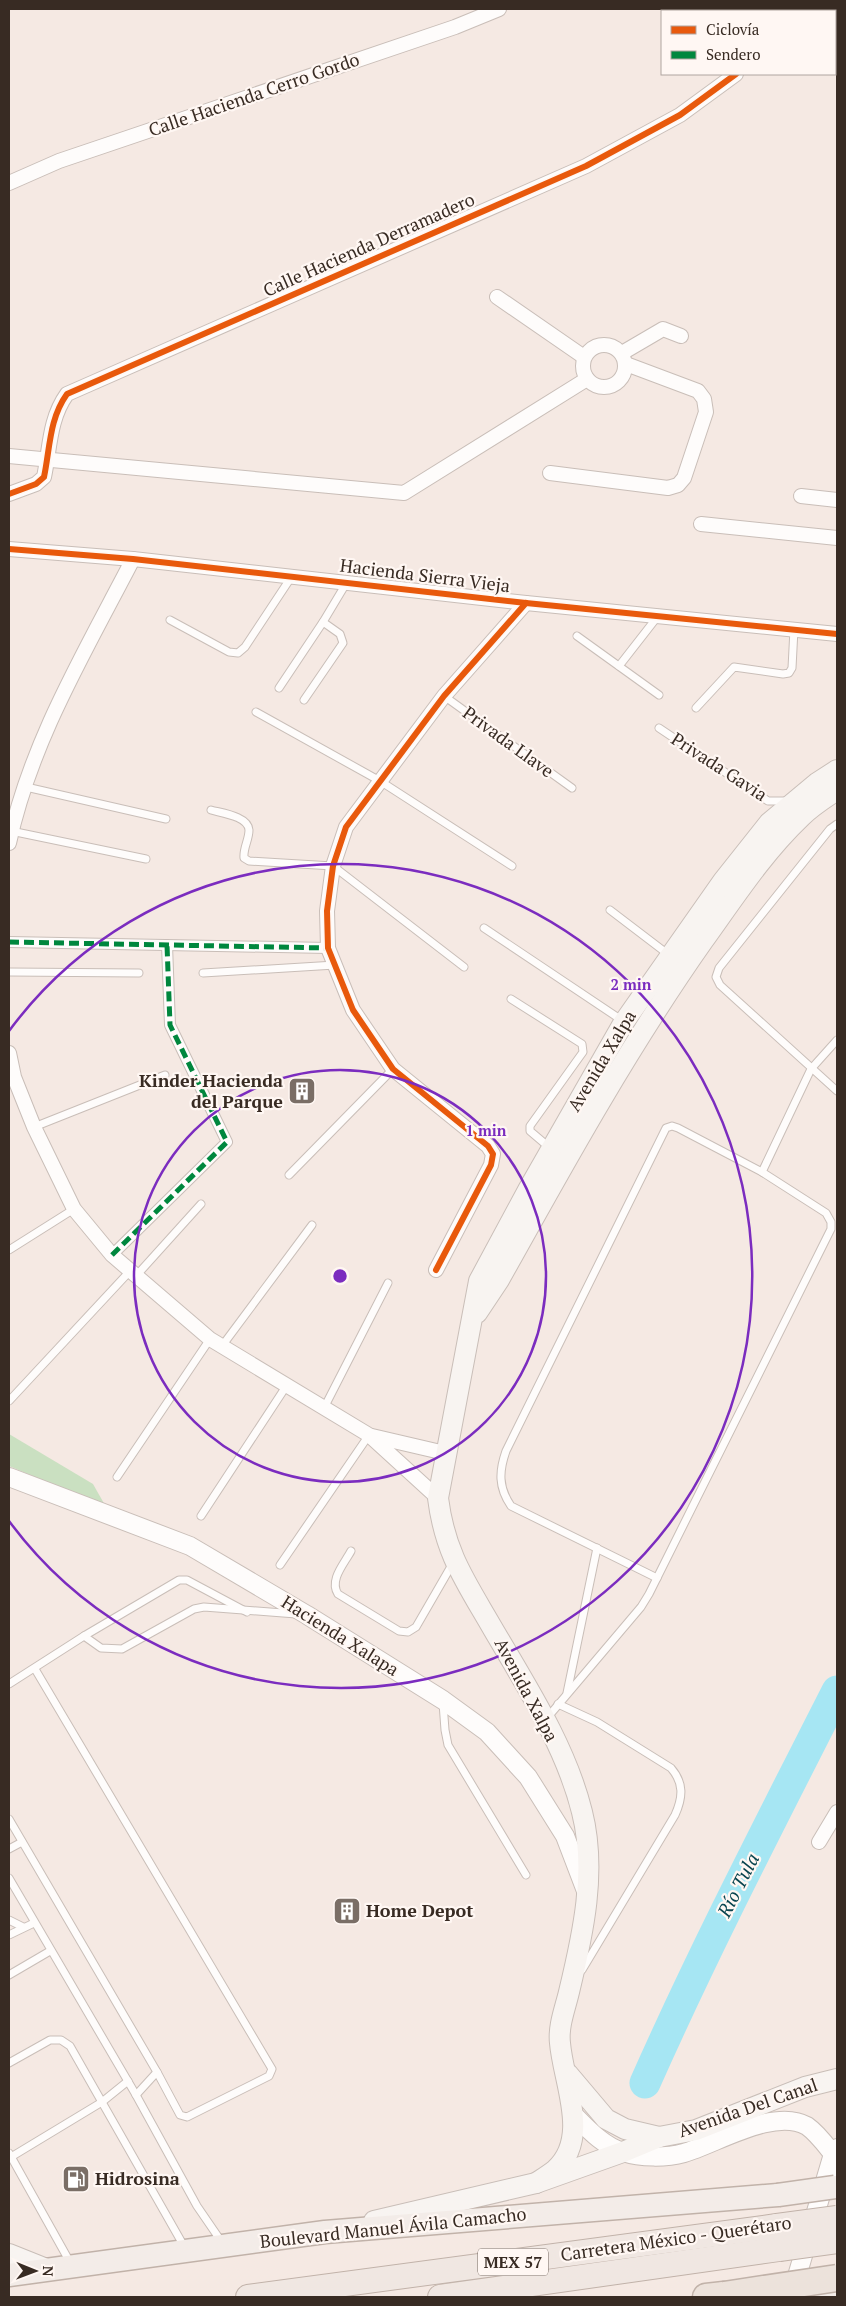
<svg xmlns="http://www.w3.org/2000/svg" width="846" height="2306" viewBox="0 0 846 2306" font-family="'PT Serif',serif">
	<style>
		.green { fill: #cae0c1 }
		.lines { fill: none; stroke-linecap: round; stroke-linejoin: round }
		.river { stroke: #a6e6f3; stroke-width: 31 }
		.service-casing { stroke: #c9beb8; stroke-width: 9 }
		.pedestrian-casing { stroke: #c9beb8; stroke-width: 12 }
		.minor-casing { stroke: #c9beb8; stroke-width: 16 }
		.tertiary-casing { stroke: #c9beb8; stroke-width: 20 }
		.secondary-casing { stroke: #c9beb8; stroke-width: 22 }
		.primary-casing { stroke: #c1b2a9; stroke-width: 25 }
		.trunk-casing { stroke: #c1b2a9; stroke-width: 26 }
		.motorway-casing { stroke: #c1b2a9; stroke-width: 29 }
		.service { stroke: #fefcfb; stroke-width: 7 }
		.pedestrian { stroke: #fefcfb; stroke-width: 10 }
		.minor { stroke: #fefcfb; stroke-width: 14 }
		.tertiary { stroke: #fefcfb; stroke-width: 18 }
		.secondary { stroke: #f8f4f1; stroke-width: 20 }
		.primary { stroke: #f3ece8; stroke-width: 22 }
		.trunk { stroke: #f0e7e2; stroke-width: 24 }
		.motorway { stroke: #ece2db; stroke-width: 26 }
		.primary-bridge-casing { stroke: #c1b2a9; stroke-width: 25; stroke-linecap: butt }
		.trunk-bridge-casing { stroke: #c1b2a9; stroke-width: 26; stroke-linecap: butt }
		.motorway-bridge-casing { stroke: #c1b2a9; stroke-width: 29; stroke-linecap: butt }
		.primary-bridge { stroke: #f3ece8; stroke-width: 22 }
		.trunk-bridge { stroke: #f0e7e2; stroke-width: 24 }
		.motorway-bridge { stroke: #ece2db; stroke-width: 26 }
		.quiet { stroke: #00873e; stroke-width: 5; stroke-dasharray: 10 5; stroke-linecap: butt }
		.cycleway-casing { stroke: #fff7f3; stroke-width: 9 }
		.cycleway { stroke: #e8590c; stroke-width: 6 }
		.ring { fill: none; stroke: #7b2cbf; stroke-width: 2.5 }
		.labels { text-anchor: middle; stroke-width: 4.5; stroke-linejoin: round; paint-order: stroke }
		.shield { fill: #fff7f3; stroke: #746861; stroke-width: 1 }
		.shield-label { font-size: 16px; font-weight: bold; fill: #382b23 }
		.street-label { font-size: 18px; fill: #382b23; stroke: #fff7f3 }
		.poi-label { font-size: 18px; font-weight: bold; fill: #382b23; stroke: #fff7f3; text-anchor: start }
		.water-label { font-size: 19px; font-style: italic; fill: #094550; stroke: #fff7f3 }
		.centre { fill: #7b2cbf; stroke: #fff7f3; stroke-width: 2.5 }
		.ring-label { font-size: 15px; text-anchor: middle; font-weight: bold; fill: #7b2cbf; stroke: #fff7f3; stroke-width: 4.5; stroke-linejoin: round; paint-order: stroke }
	</style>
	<rect width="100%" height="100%" fill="#f5e9e3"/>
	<path class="green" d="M9,1434L93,1484L106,1507L9,1466Z"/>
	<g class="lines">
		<path class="river" d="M645,2083C704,1950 771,1821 837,1691"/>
		<g class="service-casing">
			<g id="service">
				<path d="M170,620L229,652L238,653L245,647L292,576"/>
				<path d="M323,622L347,582"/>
				<path d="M577,636L659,695"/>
				<path d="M619,666L658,616"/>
				<path d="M279,688L323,622L340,634L343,643L304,700"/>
				<path d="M444,696L572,788"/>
				<path d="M696,708L734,667L783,674L789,673L792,668L794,629"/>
				<path d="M256,712L380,781L512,866"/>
				<path d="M659,728L768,801H788"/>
				<path d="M26,787L166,819"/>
				<path d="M211,810C221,813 248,816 249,830C249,840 243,848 244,858L249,861L333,866L464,967"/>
				<path d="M837,824L830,829L719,968L716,977L720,985L837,1091"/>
				<path d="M11,831L146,859"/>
				<path d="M610,910L669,955"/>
				<path d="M484,928L623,1021"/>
				<path d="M9,972L139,973"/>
				<path d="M203,973L335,965"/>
				<path d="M511,999L582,1044L583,1052L530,1126V1131L550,1148"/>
				<path d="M34,1127L165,1075"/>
				<path d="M289,1175L393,1069"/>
				<path d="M9,1250L74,1209"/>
				<path d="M136,1276L201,1204"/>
				<path d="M222,1346L312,1225"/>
				<path d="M9,1401L130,1271"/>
				<path d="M324,1408L388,1283"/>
				<path d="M117,1477L210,1339"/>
				<path d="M201,1516L287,1385"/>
				<path d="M351,1551C344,1564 329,1580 338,1594L399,1631L408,1632L416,1627L453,1563"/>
				<path d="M280,1565L369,1435"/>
				<path d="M657,1578L511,1506C498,1487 499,1471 506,1451L666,1128L672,1126L678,1128L762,1172"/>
				<path d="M84,1636L101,1648L122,1649L194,1609L204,1607L296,1614"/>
				<path d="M9,1684L84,1636L179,1580H187L247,1612"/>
				<path d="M567,1693L597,1548"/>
				<path d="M443,1703L445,1730L448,1745L526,1875"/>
				<path d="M558,1704L597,1722L671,1768C684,1783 683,1797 675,1815L582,1970"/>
				<path d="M547,1718L641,1607L649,1594L831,1229V1222L826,1213L762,1172L811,1069L837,1040"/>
				<path d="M9,1819L157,2072L180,2115L187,2117L269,2076L272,2069L35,1669"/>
				<path d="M9,1849L22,1842"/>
				<path d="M9,1878L136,2095L197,2206L221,2241"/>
				<path d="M9,1920L23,1927"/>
				<path d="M9,1935L34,1923"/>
				<path d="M9,1975L50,1951"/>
				<path d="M9,2063L50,2040H61L70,2046L185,2248"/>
				<path d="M136,2095L157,2072"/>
				<path d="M9,2153L71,2264"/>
				<path d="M11,2157L102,2102L128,2081"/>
			</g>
		</g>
		<g class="pedestrian-casing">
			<g id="pedestrian">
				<path d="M9,942L328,948"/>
				<path d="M112,1255L227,1142L170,1025L167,945"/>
			</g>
		</g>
		<g class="minor-casing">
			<g id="minor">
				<path d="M806,11L809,9"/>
				<path d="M9,183L59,161L455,27L499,9"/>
				<path d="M497,297L584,357"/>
				<circle cx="604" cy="366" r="21"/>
				<path d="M622,353L663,329L681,336"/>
				<path d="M9,456L404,493L587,379"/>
				<path d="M550,473L668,488L678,485L684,478L706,412L704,399L698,391L626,364"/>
				<path d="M9,494L36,484L44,477C50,449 49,419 67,394L586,166L680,115L736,74"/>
				<path d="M801,496L837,500"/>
				<path d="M701,524L837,538"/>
				<path d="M9,549L133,559L526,603L837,634"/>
				<path d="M9,843C31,741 86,650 133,559"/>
				<path d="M9,1053L14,1077L34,1127L74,1209L112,1255L210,1339L369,1435L438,1498"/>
				<path d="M436,1270L491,1165L493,1154L488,1146L393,1069L353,1010L328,948L327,911L333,866L346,827L444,696L526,603"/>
				<path d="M372,1436L445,1453"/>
				<path d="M819,1842L837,1812"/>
			</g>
		</g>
		<g class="tertiary-casing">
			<g id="tertiary">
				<path d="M9,1477L190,1546L307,1615L443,1700L487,1732L528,1777L565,1836L586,1891"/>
				<path d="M573,2114C587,2128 603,2146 623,2152C641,2158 666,2158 684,2153C716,2144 774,2107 807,2126C817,2133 825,2144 833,2154"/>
				<path d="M792,2293L833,2154L837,2148"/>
			</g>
		</g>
		<g class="secondary-casing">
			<g id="secondary">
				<path d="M477,1313L499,1280C563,1165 627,1049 703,941C734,898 763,853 801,817C812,806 825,798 837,790"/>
				<path d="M568,2074L606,2119L625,2129L659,2137"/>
				<path d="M536,2183C542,2179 549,2175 555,2170C591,2138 563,2082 560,2043C558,2026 565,2009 569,1992C583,1934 597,1871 582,1812C566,1747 527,1687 493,1629C466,1582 445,1554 438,1498L479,1281L528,1190L624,1022L723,881L769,823L817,783L837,770"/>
				<path d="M374,2221L536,2183L623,2152L659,2137L696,2130L805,2087L837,2079"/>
				<path d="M9,2254L49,2270"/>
			</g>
		</g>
		<g class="primary-casing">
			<g id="primary">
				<path d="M9,2275L325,2232L778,2195"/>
				<path d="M812,2297L837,2294"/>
			</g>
		</g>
		<g class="trunk-casing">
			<g id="trunk">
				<path d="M248,2297L777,2226"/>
				<path d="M440,2297L779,2249"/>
			</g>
		</g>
		<g class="motorway-casing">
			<path id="motorway" d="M706,2297L724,2295"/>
		</g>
		<use href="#service" class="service"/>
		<use href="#pedestrian" class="pedestrian"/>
		<use href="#minor" class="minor"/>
		<use href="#tertiary" class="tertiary"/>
		<use href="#secondary" class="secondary"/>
		<use href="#primary" class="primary"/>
		<use href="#trunk" class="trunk"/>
		<use href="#motorway" class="motorway"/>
		<g class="primary-bridge-casing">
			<path id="primary-bridge" d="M778,2195L835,2187"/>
		</g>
		<g class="trunk-bridge-casing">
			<g id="trunk-bridge">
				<path d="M777,2226L837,2218"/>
				<path d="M779,2249L837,2241"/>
			</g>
		</g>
		<g class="motorway-bridge-casing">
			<path id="motorway-bridge" d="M724,2295L837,2278"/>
		</g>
		<use href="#primary-bridge" class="primary-bridge"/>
		<use href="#trunk-bridge" class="trunk-bridge"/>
		<use href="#motorway-bridge" class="motorway-bridge"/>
		<g class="quiet">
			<path d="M9,942L328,948"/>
			<path d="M112,1255L227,1142L170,1025L167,945"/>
		</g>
		<g class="cycleway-casing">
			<g id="cycleway">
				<path d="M9,494L36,484L44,477C50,449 49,419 67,394L586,166L680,115L736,74"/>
				<path d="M9,549L133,559L526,603L837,634"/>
				<path d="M436,1270L491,1165L493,1154L488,1146L393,1069L353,1010L328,948L327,911L333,866L346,827L444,696L526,603"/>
			</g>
		</g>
		<use href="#cycleway" class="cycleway"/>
	</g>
	<g class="ring">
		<circle cx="340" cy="1276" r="206"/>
		<path d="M9 1031A412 412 0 1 1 9 1521"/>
	</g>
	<defs>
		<g id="building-square" transform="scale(1.4375)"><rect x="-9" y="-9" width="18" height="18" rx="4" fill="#7a6e66" stroke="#fff7f3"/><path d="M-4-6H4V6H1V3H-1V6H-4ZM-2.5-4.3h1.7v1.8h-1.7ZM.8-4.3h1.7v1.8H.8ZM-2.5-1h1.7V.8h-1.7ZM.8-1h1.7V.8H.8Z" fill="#fff"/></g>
		<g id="fuel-square" transform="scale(1.4375)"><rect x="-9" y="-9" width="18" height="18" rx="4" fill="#7a6e66" stroke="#fff7f3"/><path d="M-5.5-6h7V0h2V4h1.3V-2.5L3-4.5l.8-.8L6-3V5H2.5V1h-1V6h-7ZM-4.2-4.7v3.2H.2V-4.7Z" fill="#fff"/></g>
	</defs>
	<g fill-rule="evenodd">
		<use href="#building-square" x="302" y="1091"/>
		<use href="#building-square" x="347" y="1911"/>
		<use href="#fuel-square" x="76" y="2179"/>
	</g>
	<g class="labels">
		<rect class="shield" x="478" y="2248.5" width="70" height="27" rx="4"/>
		<g class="shield-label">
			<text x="513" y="2268">MEX 57</text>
		</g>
		<g class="street-label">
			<text transform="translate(254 95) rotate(-19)" y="6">Calle Hacienda Cerro Gordo</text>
			<text transform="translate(369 245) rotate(-24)" y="6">Calle Hacienda Derramadero</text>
			<text transform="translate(425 576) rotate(7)" y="6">Hacienda Sierra Vieja</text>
			<text transform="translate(508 742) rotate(36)" y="6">Privada Llave</text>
			<text transform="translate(719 767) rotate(33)" y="6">Privada Gavia</text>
			<text transform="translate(602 1061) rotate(-59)" y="6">Avenida Xalpa</text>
			<text transform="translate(340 1636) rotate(32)" y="6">Hacienda Xalapa</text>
			<text transform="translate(526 1690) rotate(62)" y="6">Avenida Xalpa</text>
			<text transform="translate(748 2108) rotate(-19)" y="6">Avenida Del Canal</text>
			<text transform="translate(393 2228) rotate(-6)" y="6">Boulevard Manuel Ávila Camacho</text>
			<text transform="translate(676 2239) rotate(-8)" y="6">Carretera México - Querétaro</text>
		</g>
		<g class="poi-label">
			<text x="283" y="1087" text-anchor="end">Kinder Hacienda<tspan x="283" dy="21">del Parque</tspan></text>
			<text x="366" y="1917">Home Depot</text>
			<text x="95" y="2185">Hidrosina</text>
		</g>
		<g class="water-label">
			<text transform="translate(738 1885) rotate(-63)" y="7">Río Tula</text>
		</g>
	</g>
	<circle cx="340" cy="1276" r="8" class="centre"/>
	<g class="ring-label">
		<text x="631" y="990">2 min</text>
		<text x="486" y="1136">1 min</text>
	</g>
	<rect width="846" height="2306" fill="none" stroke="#382b23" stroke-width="20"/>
	<rect x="661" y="10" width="175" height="65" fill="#fff7f3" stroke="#afa5a0"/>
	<rect x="671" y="26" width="25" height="8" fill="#e8590c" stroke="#afa5a0"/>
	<text x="706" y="35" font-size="15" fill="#382b23">Ciclovía</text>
	<rect x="671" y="51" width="25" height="8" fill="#00873e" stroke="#afa5a0"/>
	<text x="706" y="60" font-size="15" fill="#382b23">Sendero</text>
	<g transform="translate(35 2271) rotate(91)" stroke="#fff7f3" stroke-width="4" paint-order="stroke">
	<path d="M0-4L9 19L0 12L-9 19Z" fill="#382b23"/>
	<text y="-8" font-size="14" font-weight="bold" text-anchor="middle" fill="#382b23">N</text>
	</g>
</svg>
